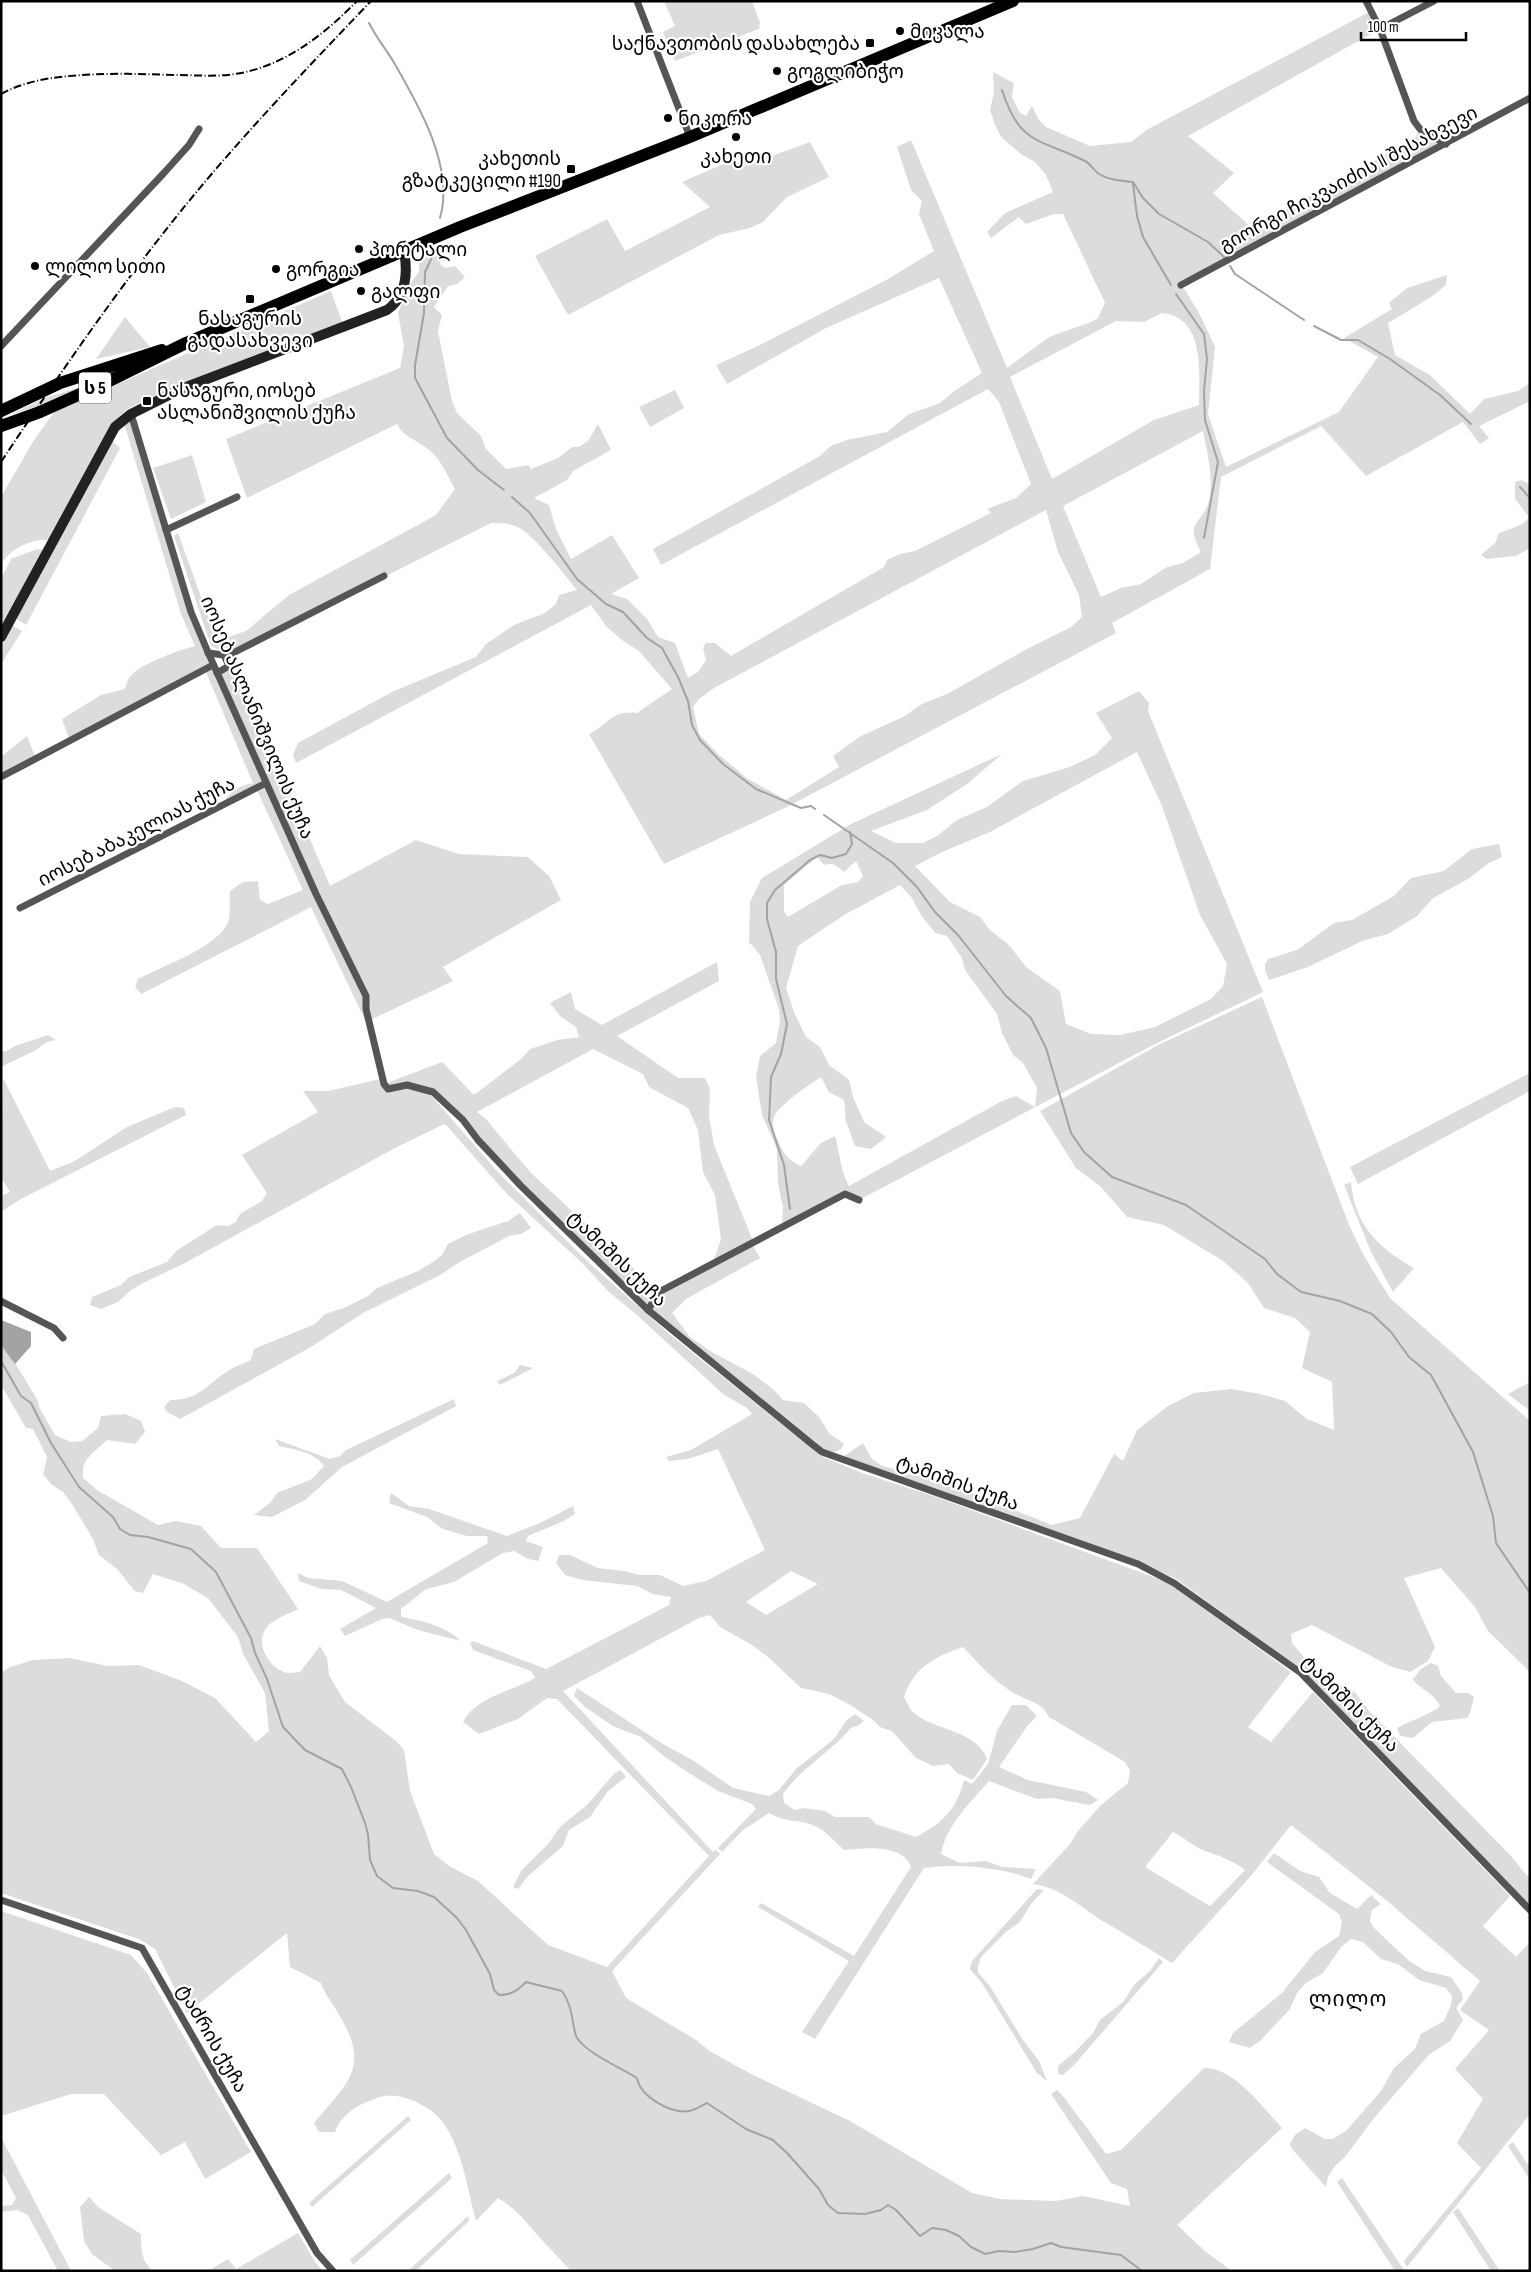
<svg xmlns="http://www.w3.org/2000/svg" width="1531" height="2272" viewBox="0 0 1531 2272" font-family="'Sofia Sans Condensed','Noto Sans Georgian',sans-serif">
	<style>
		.green { fill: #dcdcdc; fill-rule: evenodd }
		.water { fill: #a3a3a3 }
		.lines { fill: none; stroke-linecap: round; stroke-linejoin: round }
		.stream { stroke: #a3a3a3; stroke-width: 2 }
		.street { stroke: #555; stroke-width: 7 }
		.secondary { stroke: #222; stroke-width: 10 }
		.highway { stroke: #000; stroke-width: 12 }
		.rail { stroke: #000; stroke-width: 2; stroke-dasharray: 8 2.5 1 2.5; stroke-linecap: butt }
		.poi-dot { fill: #000; stroke: #fff; stroke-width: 2 }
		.labels { text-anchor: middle; stroke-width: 4.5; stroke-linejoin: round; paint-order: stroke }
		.shield { fill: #fff; stroke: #4c4c4c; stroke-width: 1 }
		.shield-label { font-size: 18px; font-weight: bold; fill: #000 }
		.poi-label { font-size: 19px; fill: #000; stroke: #fff; text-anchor: start }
		.street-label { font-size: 19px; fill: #000; stroke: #fff }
		.quarter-label { font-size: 21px; letter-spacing: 1px; fill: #000; stroke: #fff }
	</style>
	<rect width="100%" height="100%" fill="#fff"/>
	<g class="green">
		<path d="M664,1H752L760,23L759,29L675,61L663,32L675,26Z"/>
		<path d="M1371,11L1380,29L1188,136L1234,173L1213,193L1252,228L1414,139L1420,129L1446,144L1182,285L1200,315L1215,347L1208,414L1226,467L1339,412L1378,357L1344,338L1392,309L1389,303L1407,288L1447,275L1446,285L1431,297L1388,323L1395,355L1430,375L1470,414L1484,399L1518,391L1530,383V401L1479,426L1489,438L1480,444L1463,422L1366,476L1321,426L1221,477L1210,569L1112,623L1116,633L787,807L664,864L589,734C610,724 611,710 637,713L672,689L639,651L622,640L606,626L591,605L296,763L293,755L298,743L394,691L476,657L486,644L514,625L545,613L556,604L559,595L577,590C565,575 533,534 518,527C509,523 500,523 491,523L231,654L224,655L222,651L211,646L174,536L178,533L217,641L246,631L289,595L436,515L455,489C447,475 441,459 428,449C417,440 403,437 397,424L247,498L226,439L400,368L404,346L398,313L412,281L419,272V258L439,248L443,253L440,264L445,268L455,266L465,277L457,284L448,286L434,307L442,315L438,331L452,401L457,413L481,436L486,449L506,469L528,465L531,469L558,458L572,447H579L588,441L598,424L611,450L573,471L567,480L534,498L549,505L556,529L571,559L612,535L639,578L611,594L627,599L647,619L658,637L675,643L688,678L698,672L706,660L703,648L706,643H715L731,656L884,567L887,560L900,554L915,551L991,513L987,509L1016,498L1031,484L999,402L988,389L661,565L653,549L820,456L831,446L847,440L887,432L909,414L940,403L956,390L982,373L939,278L826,328L727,384L716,365L760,345L888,279L934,251L919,214L922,201L911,190L897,147L911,140L1007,368L1049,337L1091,322L1098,318L1105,303L1063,214H1054L1026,224L1019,217L991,238L987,232L1005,213L1053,192L1046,175L1035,162L1021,154L1001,137L995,125L990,110L994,92L993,72L1014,83L1012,97L1020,113L1026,116L1032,106L1039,120L1046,127L1090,146L1131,142L1148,129ZM1162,313C1206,317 1199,375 1199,405L1154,420L1052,479L1010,377L1116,321L1144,322ZM1203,431C1207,453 1214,477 1209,500C1204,525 1183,519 1201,552L1183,563L1167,567L1141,584L1121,588L1101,597L1063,506ZM1046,510L1058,552L1079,595L1082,617L1071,627L1025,650L949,693L922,704L903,717L861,736L833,756L839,767L786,800L748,779L718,754L699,734L693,707L699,699L714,688Z"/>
		<path d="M810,142L829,177L787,197L763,222L750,228L719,235L568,315L535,256L607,219L625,251L710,207L682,182L735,159L742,167Z"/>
		<path d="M331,291L342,322L159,394L129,408L120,416L111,428L50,540C31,538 13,548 1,563V497L34,440L55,411Z"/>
		<path d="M125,317L150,347L96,359Z"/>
		<path d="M95,382L74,394L8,416L42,399Z"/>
		<path d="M675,390L684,408L650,427L639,407Z"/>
		<path d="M131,421L188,613L209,664L213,665L217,672L229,666L250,710L254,708L330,886L416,840L459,854L528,857L549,876L561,900L443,967L453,981L366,1022L311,907L141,994L135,987L138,979C160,967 219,947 228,922C231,914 229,900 230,891L243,882L258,881L260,900L268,904L303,890L256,788L220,807C231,791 235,787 253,783L205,670L70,741L62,719L101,695L125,689C126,686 127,681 129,678C137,665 179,650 195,646L181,614L124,423Z"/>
		<path d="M112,441L120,448L26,625L15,618Z"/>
		<path d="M192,455L206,502L171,519L153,468Z"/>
		<path d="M1522,480L1530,485V548L1516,556L1487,559L1481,555L1496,542L1498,534C1509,528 1523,527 1529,517L1515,499V482Z"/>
		<path d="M37,549L44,550L1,628V579L11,559Z"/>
		<path d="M12,625L22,631L1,664V645Z"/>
		<path d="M1139,691L1149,703L1148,711L1263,992L1155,1044L859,1200L844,1194L782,1226L783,1208L778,1183L777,1149L762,1115L756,1077L760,1056L776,1043L780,1021L779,1009L760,955L749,942L750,902L762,878L851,824L1002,754L967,784L927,810L871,831L896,843H923L937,836L957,820L987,807L1023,781L1070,767L1095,755L1112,738L1096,713ZM1137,752L1162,806L1200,915L1227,964L1223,986L1211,999L1155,1027L1120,1035L1091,1034L1066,1024L1060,991L1027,968L1009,945L990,930L980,917L950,902L915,866L942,852L990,832ZM817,857L824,865C833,862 837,866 844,872L856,861L863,876L858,882L842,885L788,917L784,912V885ZM900,885L912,898L921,915L935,933L947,936L962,958L965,970L997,1014L1002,1033L1013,1055L1023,1063L1037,1088L1035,1107L1016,1096L1002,1101L849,1186C840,1169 840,1154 835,1136L821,1143L801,1166C791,1162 784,1155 780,1145C776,1136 770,1125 775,1115C781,1104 810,1084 821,1077L829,1092L844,1100L846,1121L855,1146L871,1149L886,1137L864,1122L853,1097L849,1080L829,1065L820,1047L806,1037L794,1012L786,988L798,946L844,915Z"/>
		<path d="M27,736L36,759L1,777V757Z"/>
		<path d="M1499,844L1502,857L1489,863L1468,879L1433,898L1417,916L1388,934L1362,941L1308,967L1269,980L1265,970V964L1268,959L1297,950L1334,923L1352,920L1394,896L1411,878L1444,871L1472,849Z"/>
		<path d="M717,962L719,981L617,1036L678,1078H705L710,1089L709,1116L714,1145L753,1241L713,1262L721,1239L715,1195L703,1172L698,1130L688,1108L649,1087L643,1074L593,1049L477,1112L485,1118L530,1172L659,1292L753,1246L760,1258L686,1299L672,1313L690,1337L712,1352L753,1374L774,1390L783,1400L804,1403L819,1417L829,1433L844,1444L841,1449L833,1453L823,1449L707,1356L595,1260L463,1120L424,1088L388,1089L384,1084L442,1062L474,1095L521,1059L530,1049L557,1040L579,1037L576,1027L560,1016L550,1003L571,992L575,1009L602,1025Z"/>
		<path d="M1262,997L1349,1225L1364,1256L1390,1298L1530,1421V1672L1488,1631L1475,1607L1441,1568L1404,1578L1435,1647L1428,1661L1410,1672L1390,1666L1312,1625L1291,1634L1292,1643L1312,1667L1330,1682L1355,1692L1369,1711L1512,1857L1527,1876H1530V1905L1304,1672L1175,1578L1079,1539L934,1492L840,1459L863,1443L872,1459L882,1466L948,1484L1052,1525L1080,1518L1114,1454L1123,1461L1137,1430L1168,1406L1194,1393L1231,1389L1260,1394L1285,1401L1307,1419L1334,1430L1332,1382L1302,1368L1310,1332L1295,1318L1264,1308L1248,1283L1223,1261L1164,1225L1127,1217L1101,1187L1076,1168L1040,1111L1158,1045Z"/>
		<path d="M48,1035L56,1040L47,1042L36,1050L1,1067V1049L5,1052L15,1046Z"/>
		<path d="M1530,1073V1091L1358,1184L1350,1167Z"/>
		<path d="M3,1078L50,1171L75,1161L127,1127L175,1107L184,1108L186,1115L19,1200L1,1212V1196L10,1192L1,1177Z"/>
		<path d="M380,1079L385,1091L407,1089L430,1094L495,1169L587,1261L668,1333L821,1456L862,1473L936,1497L1167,1582L1291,1672L1248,1727L1271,1742L1313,1692L1510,1896L1483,1926L1516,1957L1530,1942V2114L1407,2267L1404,2261L1481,2168L1457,2143L1483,2099L1455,2069L1489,2030L1460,2010L1480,1981L1386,1900L1291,1825L1250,1877L1172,1963C1148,1948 1125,1934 1101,1920C1078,1905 1061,1888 1033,1884L1070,1844L1078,1831L1101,1805L1128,1783L1130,1770L1125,1762L1049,1717C1041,1701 1027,1701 1012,1692C993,1680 978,1663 963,1647C936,1656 913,1668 904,1697C907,1702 910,1710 914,1713C935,1731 977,1730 987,1759L973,1780L957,1773L949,1764L933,1766L916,1758L892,1731L880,1727L873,1720L852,1706L829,1694L801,1688L768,1657L752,1645L720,1627L710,1615L699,1618L563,1691L713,1852L716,1850L720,1854L612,1971L626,1998L696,2040L711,2052L753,2075L850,2121L972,2193L1000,2199L1055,2201L1083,2196L1130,2206L1127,2189L1111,2183L1051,2094L1057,2090L1063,2096L1106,2154L1121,2150L1204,2068C1234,2067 1263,2108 1282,2128L1177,2225L1206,2252L1232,2271H571C561,2260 551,2250 541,2239C527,2223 517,2209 498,2198L476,2221C468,2191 460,2136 436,2115C430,2109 422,2105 414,2101C399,2095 389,2093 374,2099C357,2105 341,2115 335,2132H319L314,2123C349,2081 371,2067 338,2013C332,2002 325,1995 321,1983L290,1967L287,1933L187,2013L155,1949L141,1940L1,1893V1673L10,1667L33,1660L69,1658L108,1666L139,1665L182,1681L215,1698L256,1742L269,1731L265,1693L243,1654L238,1637L208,1598L184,1584L153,1574L143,1593L135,1591L117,1569L99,1555L93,1539L72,1504L63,1492L51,1484L43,1474L47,1457L33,1429L26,1428L1,1385V1345L10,1355L37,1399L40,1409L55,1435L71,1442L82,1441L98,1428L101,1416L125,1414L141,1421L145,1432L135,1444L107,1440C93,1454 81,1458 83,1478L97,1490L158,1525L176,1521L201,1526L221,1548H257L298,1609C288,1614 270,1620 265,1630C256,1645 269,1667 284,1672C289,1674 295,1672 300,1672L320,1646L327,1658L329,1675L345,1702L396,1741L404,1750L410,1791L434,1854L449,1866L478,1881L548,1945L607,1967L709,1856L557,1699L547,1698L518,1719L479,1734L463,1722C476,1697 512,1691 535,1678L531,1671L473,1650L470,1643L473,1641L546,1669L669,1605L671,1597L653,1594L637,1586L582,1580L565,1575L556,1563L559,1555H570L598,1568L624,1571L640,1575H660L683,1586L706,1581L765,1550L718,1449L688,1459L669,1461L666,1457L691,1450L752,1414L747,1408L723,1394L637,1315L608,1291L582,1263L506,1193L447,1126L444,1124L395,1148L185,1263L145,1282L131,1290L118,1302L101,1309L90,1305L92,1297L121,1285L129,1277L167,1262L176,1251L217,1225L228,1226L236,1222L240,1214L262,1201L267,1193L242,1155L318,1112L303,1091H328ZM791,1571L818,1584L766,1615L746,1602ZM1173,1832C1184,1837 1194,1847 1205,1851C1220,1856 1232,1860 1245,1870L1210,1906L1145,1867Z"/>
		<path d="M1351,1182C1354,1224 1379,1249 1414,1268L1393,1292L1371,1252L1344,1185Z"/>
		<path d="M520,1213L531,1228L521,1234L509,1236L458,1263L440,1275L363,1313L311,1347L180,1419L167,1412L164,1407L170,1400C203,1400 207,1382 233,1368C239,1365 245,1363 251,1360L254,1349L315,1324L325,1314L344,1308L368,1296L377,1288L418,1271L433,1262L442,1255L448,1244L466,1235L508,1221Z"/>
		<path d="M520,1365L533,1368L500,1385L497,1381L514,1373Z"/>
		<path d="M1530,1382V1411L1508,1394Z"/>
		<path d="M454,1399L456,1406L342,1467L305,1500L272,1517L254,1515L270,1503L277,1493L312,1479L324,1466C314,1452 296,1450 279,1446L275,1439L330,1459L340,1456L346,1450Z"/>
		<path d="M391,1493L409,1506L429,1509L507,1536L540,1523L573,1506L575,1514C561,1524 545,1528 528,1536L526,1541L543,1547L538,1561L528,1559L514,1551L503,1553L454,1582L426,1589L401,1609V1616C408,1619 413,1619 421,1621C434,1624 451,1631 461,1641L418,1630L389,1618L382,1619L345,1636L340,1629L376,1608L341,1590L322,1589L299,1581L298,1573L308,1578L342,1581L387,1602L488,1543L487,1536H467L443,1529L427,1517L389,1503Z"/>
		<path d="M1431,1663L1438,1666L1441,1676L1456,1693H1468L1474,1697L1470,1713L1467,1718L1432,1722L1413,1738L1400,1736L1397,1728C1411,1720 1428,1716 1440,1706C1433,1691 1419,1690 1413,1679L1421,1669Z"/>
		<path d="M577,1688L663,1744L694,1761L733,1788L769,1796L779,1790L797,1768L833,1740L847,1720L855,1714L864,1721L859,1725L851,1728C831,1752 801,1768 783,1794L784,1803L795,1810L804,1808L825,1811L835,1817H869L876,1824L916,1837C943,1822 956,1811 964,1780L972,1784L988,1764L997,1731L1012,1705H1026L1037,1716L1028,1725L999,1767L1028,1780L1086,1792L1098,1800L1090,1805L1052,1798L1037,1799L989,1781C971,1802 946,1825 941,1854L960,1863L986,1861L1002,1867L1036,1869L1031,1879C1002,1867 955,1863 924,1868L815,2039L802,2032L849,1961L758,1907L761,1903L854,1956L911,1867C903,1843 863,1848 844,1850C833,1840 825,1829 810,1824C794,1819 788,1823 769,1813L743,1830L722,1852L718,1848L756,1809L752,1804L718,1791L689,1773L665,1757L641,1737L613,1726L586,1708L574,1696Z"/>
		<path d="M620,1770L626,1777L608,1791L590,1817L569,1830L563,1846L528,1876L518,1889L513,1887L521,1871L548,1844L560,1827L588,1804L614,1774Z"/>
		<path d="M1274,1853L1300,1871L1319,1877L1330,1893L1357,1909L1371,1895L1381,1904L1372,1910L1370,1921L1373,1927L1408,1960L1425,1971L1451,1977L1462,1993L1463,1999L1456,2008L1463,2020L1450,2041L1430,2054L1420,2065L1374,2118L1345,2157L1335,2166L1328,2177L1326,2187L1292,2149L1290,2144L1295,2135L1305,2128L1325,2139H1333L1346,2131L1381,2091L1394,2068L1415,2049L1421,2034L1444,2021L1451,2005L1452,1996L1446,1988L1419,1980L1398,1964L1381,1959L1363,1942L1351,1939L1342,1946L1323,1973L1306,1983L1297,1993L1290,2009L1260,2041L1250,2048L1229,2042L1233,2033L1282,1993L1315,1952L1339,1936L1342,1922L1339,1914L1267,1862Z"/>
		<path d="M1037,1889L1044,1890L1031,1904L1020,1922L1007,1931L981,1957L978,1966V1972L991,1988L1023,2040L1039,2061L1047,2081L1037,2073L982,1983L970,1969L972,1961Z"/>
		<path d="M1,1911L131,1955L147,1973L251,2152L205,2179L185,2142L161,2155L104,2094H71L1,2116Z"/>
		<path d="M1159,1958L1163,1962L1074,2065L1063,2075L1058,2074V2066L1075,2052L1093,2033L1100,2020L1123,2002L1135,1984L1150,1971Z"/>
		<path d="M408,2116L411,2120L312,2207L309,2203Z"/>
		<path d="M1,2137L71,2271H58L28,2215L17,2210L1,2212V2206L12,2205L16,2198L1,2170Z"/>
		<path d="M1513,2142L1530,2168V2180L1508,2146Z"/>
		<path d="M449,2173L452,2178L353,2265L350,2260Z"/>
		<path d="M1342,2178L1404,2270V2271H1395L1337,2182Z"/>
		<path d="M89,2197L98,2207L141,2234C141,2248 141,2263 154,2271L114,2270L92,2254L84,2241L80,2207Z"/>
		<path d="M1458,2208L1500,2271H1491L1453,2212Z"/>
		<path d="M468,2216L469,2221L416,2271H408Z"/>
		<path d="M298,2233L315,2262L323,2271H208L228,2259L236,2269Z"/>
	</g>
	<path class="water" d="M1,1320L31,1332V1346L15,1364L1,1345Z"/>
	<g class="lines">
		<g class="stream">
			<path d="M369,23C376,37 385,48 393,61C418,104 455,167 440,218"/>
			<path d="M1002,90C1020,146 1039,138 1085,161C1091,164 1094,171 1099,174C1109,180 1122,181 1133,182L1143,198L1159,214L1208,242L1224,257"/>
			<path d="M1133,184L1137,216L1143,237L1171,285"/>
			<path d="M433,255L425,272L424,313L415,365V378L447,438L478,470L504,490"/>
			<path d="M1230,266L1235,274L1304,320"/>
			<path d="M1176,294L1204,334L1207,359L1204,391L1205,420L1218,462L1204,538"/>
			<path d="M1314,326L1341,340H1358L1390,359L1440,395L1471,424"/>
			<path d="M1520,487L1530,498"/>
			<path d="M512,497L530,513L577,579L606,604L623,612L647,638L662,648L678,677L688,701L692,725L700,740L723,764L756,789L801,808L811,806L815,809"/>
			<path d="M824,815L893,863L917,887L935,912L958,935L1006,996L1031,1018L1046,1048L1071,1133L1084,1152L1112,1177L1186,1205L1265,1259L1277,1274L1301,1292L1340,1301L1372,1314L1391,1332L1409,1357L1431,1375L1473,1452L1493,1516L1496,1543L1530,1593"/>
			<path d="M790,1209L784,1165L769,1120L771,1077L781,1054L787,1024L776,979V952L767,919V903L775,890L810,860L820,855L832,858L846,854L852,844L850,832"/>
			<path d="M1,1361L21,1396L31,1403L51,1443L79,1487L113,1517L120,1529L130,1535L148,1537L191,1549L216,1572L251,1638L255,1653L267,1679L283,1727L305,1750L342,1769L351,1787L365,1823L368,1834L370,1860L377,1876L393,1888L418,1891L434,1897L457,1918L466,1930L490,1974L494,1990L499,1995C511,1995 517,1991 526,1982L562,1991C573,2007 571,2019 576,2036C582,2051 623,2069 637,2078C640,2096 670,2114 689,2111C695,2110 701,2106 707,2103L746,2129L773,2140L787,2153L819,2189L828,2205L838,2213L865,2214L881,2210L888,2205L896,2210L920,2236L932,2228L946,2230L959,2236L971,2247L985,2254L999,2251L1015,2252L1033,2249L1051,2243L1061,2247L1121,2255L1142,2271"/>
		</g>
		<g class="street">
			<path d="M637,1L690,137"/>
			<path d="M1366,1L1380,29L1414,121L1420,129L1446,144"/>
			<path d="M1380,29L1434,1"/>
			<path d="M1181,285L1530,98"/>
			<path d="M1,346L163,174L189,145L199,129"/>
			<path d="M131,414L191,612L207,650L316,894L366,996V1009L384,1084L388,1089L407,1085L433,1092L463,1120L478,1140L521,1186L648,1310L813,1445L822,1452L1138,1564L1174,1583L1301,1673L1530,1910"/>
			<path d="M166,530L237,497"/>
			<path d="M208,653L224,655"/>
			<path d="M217,673L229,666L224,655L231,654L384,576"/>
			<path d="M1,777L213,665"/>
			<path d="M20,908L266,783"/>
			<path d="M1,1301L54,1328L63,1338"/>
			<path d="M648,1310L659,1292L845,1194L859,1200"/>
			<path d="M1,1900L142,1948L317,2253L333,2271"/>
		</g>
		<path class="secondary" d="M1,637L115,427L131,414L181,389L387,310C407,296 408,273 404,251"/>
		<g class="highway">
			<path d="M1,411L60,383L162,350"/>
			<path d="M1,426L40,412L105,383L186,343L460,227L690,137L1013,1"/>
		</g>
		<g class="rail">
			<path d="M1,94C27,80 54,77 82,75C113,73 143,74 174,75C194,75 215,77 235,74C283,67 324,35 357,1"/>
			<path d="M1,462C64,367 130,271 204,183C257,120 314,61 371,1"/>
		</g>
	</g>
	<g class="poi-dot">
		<circle cx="900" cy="31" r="5"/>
		<rect x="865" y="38" width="10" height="10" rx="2.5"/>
		<circle cx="777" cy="71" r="5"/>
		<circle cx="668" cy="118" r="5"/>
		<circle cx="736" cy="137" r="5"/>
		<rect x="566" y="164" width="10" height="10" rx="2.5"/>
		<circle cx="359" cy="249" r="5"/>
		<circle cx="35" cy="266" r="5"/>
		<circle cx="276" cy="269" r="5"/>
		<circle cx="361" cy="291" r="5"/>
		<rect x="245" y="294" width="10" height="10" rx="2.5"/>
		<rect x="142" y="396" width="10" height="10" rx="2.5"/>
	</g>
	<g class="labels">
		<rect class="shield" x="79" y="372.5" width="32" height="31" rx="4"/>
		<g class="shield-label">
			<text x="95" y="394">ს 5</text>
		</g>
		<g class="poi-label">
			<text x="910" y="38">მიკალა</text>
			<text x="860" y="50" text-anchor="end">საქნავთობის დასახლება</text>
			<text x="787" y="78">გოგლიბიჭო</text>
			<text x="678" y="125">ნიკორა</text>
			<text x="736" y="163" text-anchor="middle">კახეთი</text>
			<text x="561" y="165" text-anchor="end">კახეთის<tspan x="561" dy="22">გზატკეცილი #190</tspan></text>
			<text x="369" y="256">პორტალი</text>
			<text x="45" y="273">ლილო სითი</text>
			<text x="286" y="276">გორგია</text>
			<text x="371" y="298">გალფი</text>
			<text x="250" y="325" text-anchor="middle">ნასაგურის<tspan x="250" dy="22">გადასახვევი</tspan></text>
			<text x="157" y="397">ნასაგური, იოსებ<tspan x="157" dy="22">ასლანიშვილის ქუჩა</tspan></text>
		</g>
		<g class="street-label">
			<text transform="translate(1348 178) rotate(-28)" y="7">გიორგი ჩიკვაიძის II შესახვევი</text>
			<text transform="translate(258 717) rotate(67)" y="7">იოსებ ასლანიშვილის ქუჩა</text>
			<text transform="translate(136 831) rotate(-27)" y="7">იოსებ აბაკელიას ქუჩა</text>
			<text transform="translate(618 1258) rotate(44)" y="7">ტამიშის ქუჩა</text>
			<text transform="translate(958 1482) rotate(20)" y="7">ტამიშის ქუჩა</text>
			<text transform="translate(1351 1703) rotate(45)" y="7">ტამიშის ქუჩა</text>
			<text transform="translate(213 2038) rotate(60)" y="7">ტაძრის ქუჩა</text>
		</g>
		<g class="quarter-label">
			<text x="1348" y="2006">ლილო</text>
		</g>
	</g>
	<rect width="1531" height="2272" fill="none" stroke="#000000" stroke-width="5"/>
	<path d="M1361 32v8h105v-8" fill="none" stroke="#000000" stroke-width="2.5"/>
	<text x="1368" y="32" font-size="15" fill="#000000" stroke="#ffffff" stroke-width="4" paint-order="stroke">100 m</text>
</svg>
